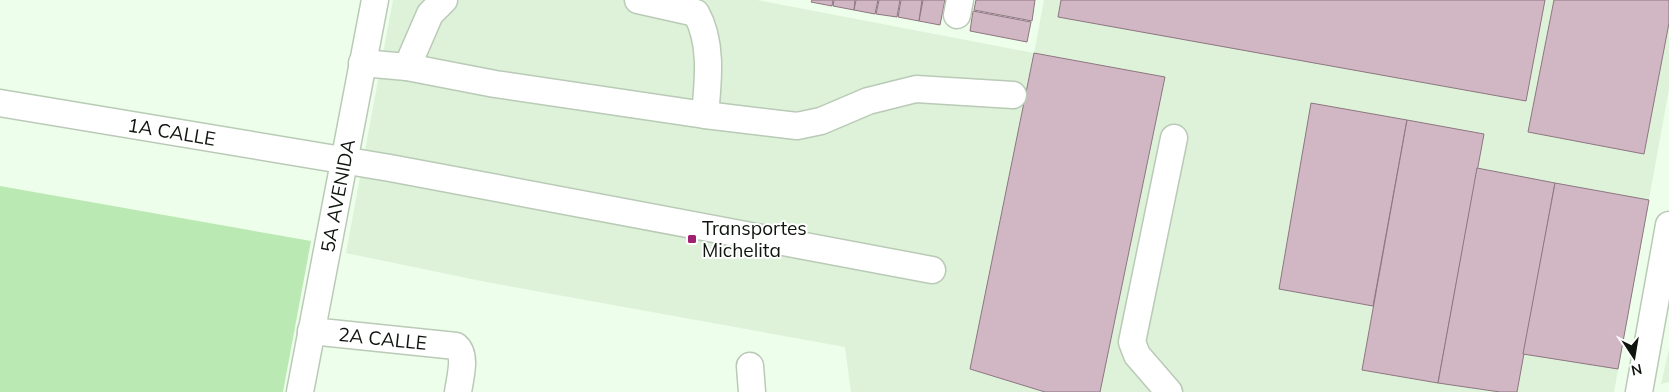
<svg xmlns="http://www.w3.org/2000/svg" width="1669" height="392" viewBox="0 0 1669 392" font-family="Mulish,sans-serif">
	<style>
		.built { fill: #ddf2d9 }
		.green { fill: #bbe9b3 }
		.building { fill: #d0b7c3; stroke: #8d7681 }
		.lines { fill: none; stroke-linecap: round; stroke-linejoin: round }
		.minor-casing { stroke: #b9cab6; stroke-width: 29 }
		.minor { stroke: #fff; stroke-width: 26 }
		.poi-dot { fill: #a12070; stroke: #fff; stroke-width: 2 }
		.labels { text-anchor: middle; stroke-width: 4; stroke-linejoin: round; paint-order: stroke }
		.street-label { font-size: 19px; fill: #0f140e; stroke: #fff }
		.poi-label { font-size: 19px; fill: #0f140e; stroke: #fff; text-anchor: start }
	</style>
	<rect width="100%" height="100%" fill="#edfeea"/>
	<g class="built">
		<path d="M393,0H757L1034,53L1044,0H1669V89L1614,392H851L845,347L486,282L346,253Z"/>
		<path d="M1669,349V382L1661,384Z"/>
	</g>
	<path class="green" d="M0,186L311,241L283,392H0Z"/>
	<g class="building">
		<path d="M812,0H833L832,6L811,2Z"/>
		<path d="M834,0H855L854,10L833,6Z"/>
		<path d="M856,0H878L875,14L854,10Z"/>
		<path d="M879,0H900L897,17L876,14Z"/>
		<path d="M901,0H922L919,21L898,17Z"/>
		<path d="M923,0H945L940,25L919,21Z"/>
		<path d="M976,0H1035L1032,21L974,10Z"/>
		<path d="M1061,0H1545L1526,101L1058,17Z"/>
		<path d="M1554,0H1669V23L1644,154L1528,132Z"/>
		<path d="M973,11L1031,22L1027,42L970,31Z"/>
		<path d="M1034,53L1165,77L1100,392H1045L970,369Z"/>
		<path d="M1311,103L1407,120L1373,306L1279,289Z"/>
		<path d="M1407,120L1484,134L1438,383L1362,370Z"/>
		<path d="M1477,168L1555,183L1517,392H1500L1438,383Z"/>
		<path d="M1555,183L1649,200L1618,369L1523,354Z"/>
	</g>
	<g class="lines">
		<g class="minor-casing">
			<g id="minor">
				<path d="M638,0L696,13C713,43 708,82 705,115"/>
				<path d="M957,15L960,0"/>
				<path d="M362,63L407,67L495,84L705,115L797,126L821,121L868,101L916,89L1013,95"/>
				<path d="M407,67L430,14L444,0"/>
				<path id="s1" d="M0,103L390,168L932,270"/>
				<path id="s2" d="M311,331L456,346C467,355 460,378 458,392"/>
				<path d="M750,366L752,392"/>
				<path id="s3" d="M300,392L375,0"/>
				<path d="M1169,392L1137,355L1132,342L1174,138"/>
				<path d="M1639,392L1669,225"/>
			</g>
		</g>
		<use href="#minor" class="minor"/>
	</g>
	<rect class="poi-dot" x="687" y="234" width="10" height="10" rx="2.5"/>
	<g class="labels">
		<g class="street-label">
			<text dy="7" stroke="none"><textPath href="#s1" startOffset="174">1A CALLE</textPath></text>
			<text dy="7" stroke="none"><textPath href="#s3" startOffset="200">5A AVENIDA</textPath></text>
			<text dy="7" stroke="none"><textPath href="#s2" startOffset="72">2A CALLE</textPath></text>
		</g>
		<g class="poi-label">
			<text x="702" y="235">Transportes<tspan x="702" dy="22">Michelita</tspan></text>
		</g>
	</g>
	<g transform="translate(1634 357) rotate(168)" stroke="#ffffff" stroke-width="4" paint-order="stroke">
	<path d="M0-4L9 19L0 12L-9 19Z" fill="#0f140e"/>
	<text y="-8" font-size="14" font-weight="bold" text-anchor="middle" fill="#0f140e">N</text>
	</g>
</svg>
